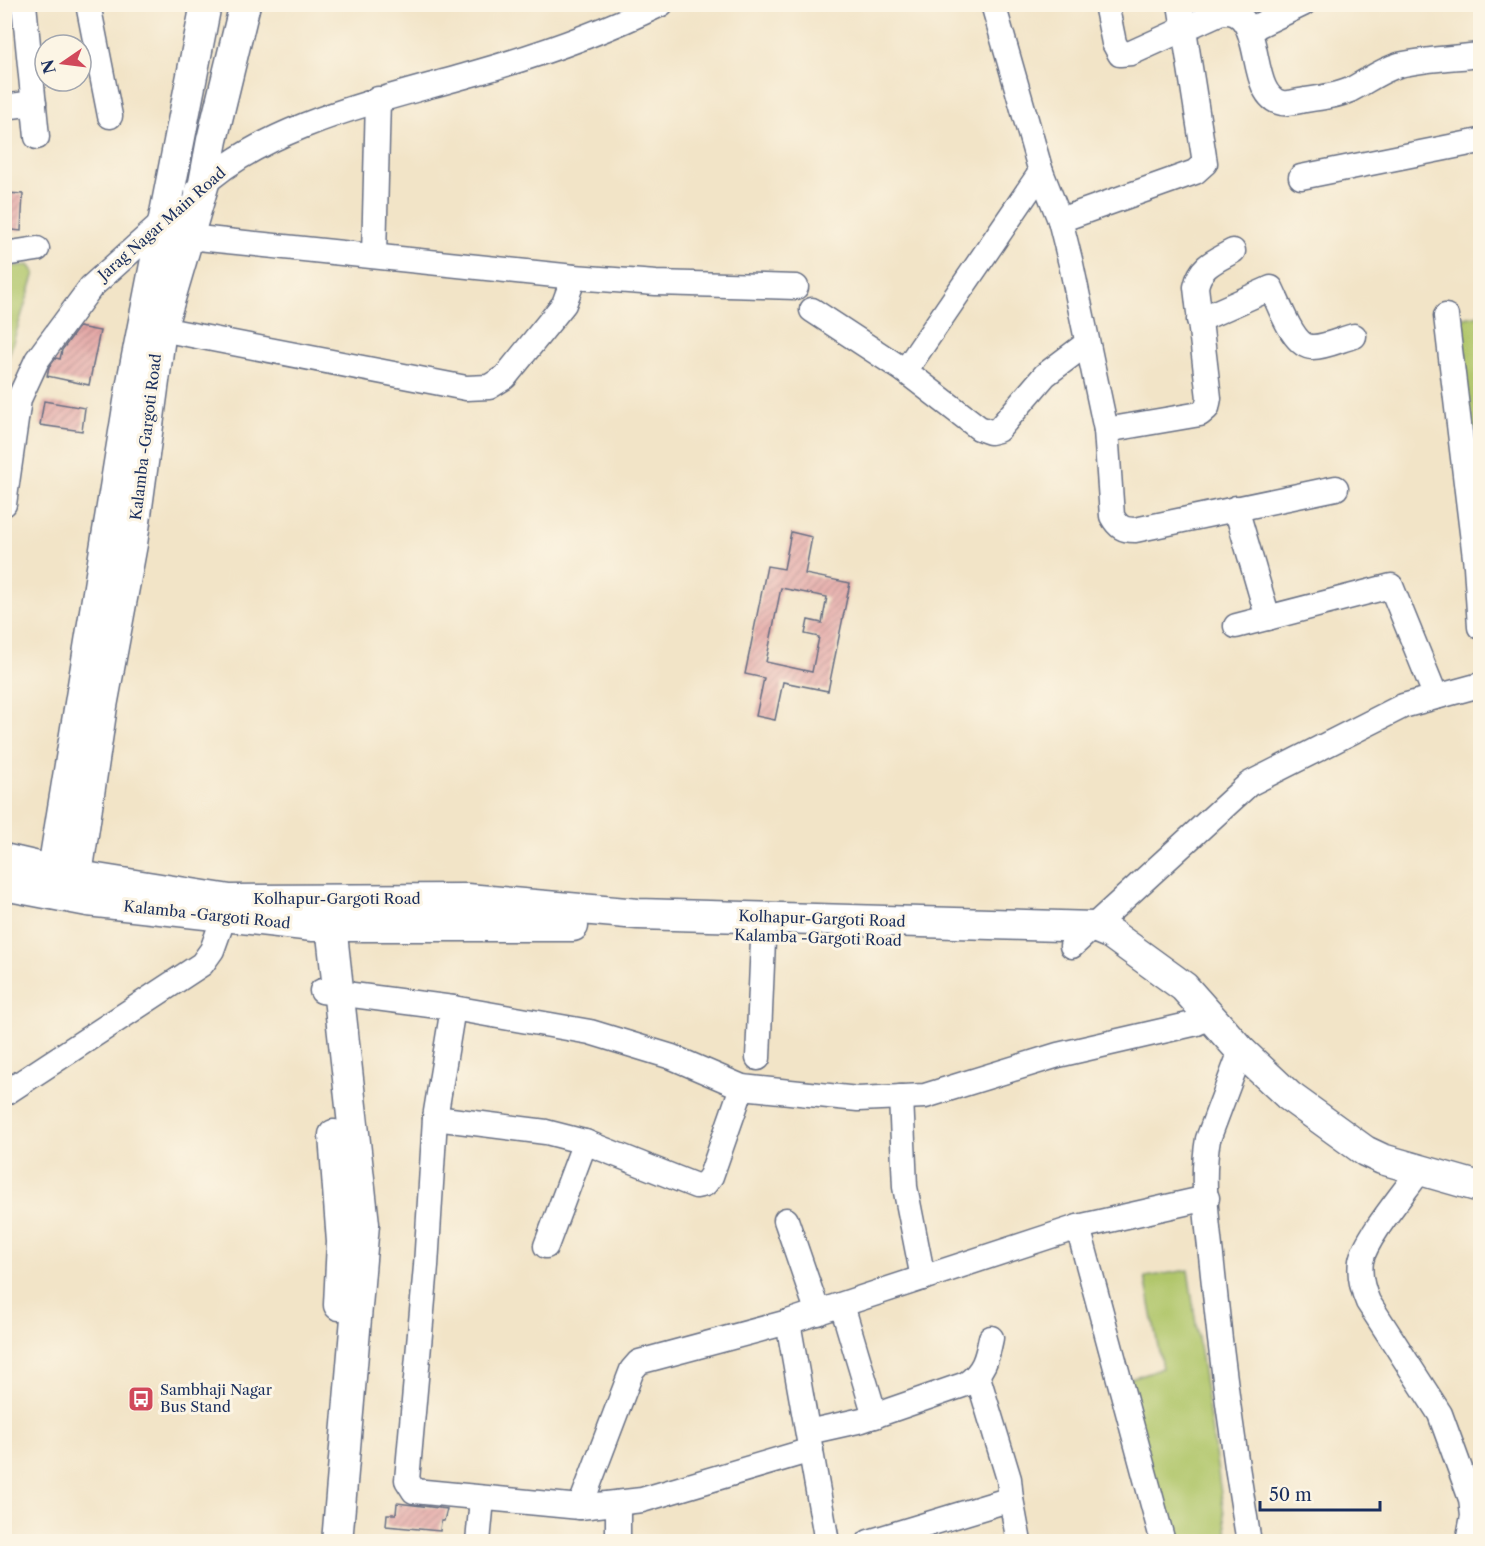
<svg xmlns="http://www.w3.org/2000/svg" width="1485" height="1546" viewBox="0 0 1485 1546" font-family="'Libre Caslon Text',serif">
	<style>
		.green { fill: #b0c66a; stroke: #667a64; stroke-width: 1.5 }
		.building { fill: url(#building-hatch); fill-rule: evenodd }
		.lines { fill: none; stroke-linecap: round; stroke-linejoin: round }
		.minor-casing { stroke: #666e83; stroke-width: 27 }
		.major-casing { stroke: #666e83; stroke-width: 33 }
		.minor { stroke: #fff; stroke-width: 24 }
		.major { stroke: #fff; stroke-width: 30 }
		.labels { text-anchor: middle; stroke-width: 6; stroke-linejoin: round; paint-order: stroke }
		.street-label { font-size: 15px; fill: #1b2f5e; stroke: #fcf5e5 }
		.poi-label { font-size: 15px; fill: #1b2f5e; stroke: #fcf5e5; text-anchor: start }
	</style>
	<defs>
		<pattern id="building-hatch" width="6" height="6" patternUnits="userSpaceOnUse" patternTransform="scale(1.5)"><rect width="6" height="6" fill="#e4a7a6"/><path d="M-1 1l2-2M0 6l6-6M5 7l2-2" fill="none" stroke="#b8888a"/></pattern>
	</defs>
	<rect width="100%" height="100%" fill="#fcf5e5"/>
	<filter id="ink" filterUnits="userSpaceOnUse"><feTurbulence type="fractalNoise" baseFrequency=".0167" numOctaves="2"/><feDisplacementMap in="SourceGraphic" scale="12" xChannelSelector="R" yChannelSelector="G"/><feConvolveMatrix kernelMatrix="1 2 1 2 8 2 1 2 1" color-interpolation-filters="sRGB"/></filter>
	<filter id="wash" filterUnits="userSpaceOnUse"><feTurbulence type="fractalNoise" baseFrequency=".008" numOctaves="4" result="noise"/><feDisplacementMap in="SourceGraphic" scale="24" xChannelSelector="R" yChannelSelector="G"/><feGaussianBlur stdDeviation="1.35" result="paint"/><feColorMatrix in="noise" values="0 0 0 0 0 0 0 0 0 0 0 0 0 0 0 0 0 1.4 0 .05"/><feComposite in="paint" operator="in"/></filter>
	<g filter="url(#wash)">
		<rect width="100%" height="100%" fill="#f2e4c7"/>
		<g class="green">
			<path d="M29,265L35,273L8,358H5V267Z"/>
			<path d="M1480,315V554L1453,320Z"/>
			<path d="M1188,1270L1228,1541H1169L1125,1380L1162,1368L1145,1277Z"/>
		</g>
		<g id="blocks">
			<g class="building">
				<path d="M4,193L23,194L21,231L4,229Z"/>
				<path d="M79,327L100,331L89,385L47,376L49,367L56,358L60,359L62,350Z"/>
				<path d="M44,401L85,408L82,431L40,425Z"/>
				<path d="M791,532L812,537L805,574L850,583L828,691L783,682L775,720L756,716L764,678L745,674L767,566L784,569ZM781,588L827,597L822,623L808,620L805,634L819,637L812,672L766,662Z"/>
				<path d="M397,1503L447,1509L444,1521H441L440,1531L386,1526L387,1514H396Z"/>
			</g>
		</g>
	</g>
	<g filter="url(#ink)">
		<use href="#blocks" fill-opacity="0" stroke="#666e83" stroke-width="1.5"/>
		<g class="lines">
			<g class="minor-casing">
				<g id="minor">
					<path d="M24,4L37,137"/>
					<path d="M88,4L110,116"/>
					<path d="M993,4L1041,172L1060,220L1071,264L1106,430L1112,516C1118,527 1123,530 1135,530L1336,488"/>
					<path d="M1106,4L1114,43L1120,54L1131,53L1219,13C1268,2 1244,96 1282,103C1289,104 1299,101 1305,100C1320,98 1336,96 1350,90C1366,82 1381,70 1399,65C1425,59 1454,58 1480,55"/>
					<path d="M1249,30L1303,4"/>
					<path d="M4,107L34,103"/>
					<path d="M1301,177L1480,141"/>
					<path d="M197,190C265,124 383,100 472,74C536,56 601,33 661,4"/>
					<path d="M1060,220L1195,172L1205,163L1180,4"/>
					<path d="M188,237L574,277L656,283L796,287"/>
					<path d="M4,254L37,249"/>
					<path d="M374,255L378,99"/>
					<path d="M812,310L905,371L979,428L990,432L998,430L1045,375L1086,344"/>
					<path d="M1446,316L1476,566L1480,627"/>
					<path d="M1199,320L1271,288C1279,303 1293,348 1313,347C1326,347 1342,339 1354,336"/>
					<path d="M161,329L466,388L489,387L505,377L564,304L574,277"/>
					<path d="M905,371L1041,172"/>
					<path d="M1106,430L1200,414L1207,408L1209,398L1196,287C1200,266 1215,261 1233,251"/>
					<path d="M4,504L19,399L37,360L91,287L169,217"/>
					<path d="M1236,508L1268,618"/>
					<path d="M1236,626L1391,586L1436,697"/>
					<path d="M1072,946L1249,784L1403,706L1480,685"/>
					<path d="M322,991L453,1008L435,1118L426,1266L407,1480L414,1491L580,1507L632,1370L639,1362L788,1322L1078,1227L1207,1198"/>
					<path d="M453,1008L590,1032L672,1057L742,1087L858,1099L925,1096L1058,1055L1197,1023"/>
					<path d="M1241,1051L1208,1139C1200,1183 1209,1232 1213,1275C1222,1365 1234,1453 1249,1542"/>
					<path d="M758,1058L764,917"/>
					<path d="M4,1094L202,964L212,950L230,900"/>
					<path d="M901,1097L905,1187L923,1278"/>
					<path d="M435,1118L546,1132L585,1142L696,1186L705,1184L711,1176L742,1087"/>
					<path d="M1420,1170C1405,1192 1366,1237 1361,1261C1359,1275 1362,1288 1368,1302L1440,1414L1471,1499L1473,1516L1468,1542"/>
					<path d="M786,1220L818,1313"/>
					<path d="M1078,1227L1163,1542"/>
					<path d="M546,1246L585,1142"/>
					<path d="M842,1305L875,1416"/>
					<path d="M788,1322L827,1542"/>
					<path d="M808,1432L862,1420L966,1384C984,1372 987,1358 991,1338"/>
					<path d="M1011,1499L1019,1542"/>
					<path d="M618,1503V1542"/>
					<path d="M580,1507L642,1500L811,1450"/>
					<path d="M478,1542L482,1499"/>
					<path d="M869,1542L1011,1499L1009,1479L978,1377"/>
				</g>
			</g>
			<g class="major-casing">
				<g id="major">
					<path d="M4,859L78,876L230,900L467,899L638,914L1094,927L1111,934L1184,987L1241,1051L1289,1096L1365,1151L1382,1159L1480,1187"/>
					<path d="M4,885L88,901L313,926H573"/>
					<path d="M50,888L133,377L206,4"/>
					<path d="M74,895L102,706L132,544L161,329L204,183L212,140L245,4"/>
					<path d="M329,907L364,1224L337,1542"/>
					<path d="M334,1135L342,1242L339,1305"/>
				</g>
			</g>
			<use href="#minor" class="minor"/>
			<use href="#major" class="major"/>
		</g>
	</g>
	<defs>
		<g id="bus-square" transform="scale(1.35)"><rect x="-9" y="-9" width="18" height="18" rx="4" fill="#d1495b" stroke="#fcf5e5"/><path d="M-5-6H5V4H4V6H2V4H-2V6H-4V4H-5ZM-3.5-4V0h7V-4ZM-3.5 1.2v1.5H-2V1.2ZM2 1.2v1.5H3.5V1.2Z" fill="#fff"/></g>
	</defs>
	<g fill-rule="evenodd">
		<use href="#bus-square" x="141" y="1399"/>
	</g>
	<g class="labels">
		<g class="street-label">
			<text transform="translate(162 224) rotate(-41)" y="5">Jarag Nagar Main Road</text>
			<text transform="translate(146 437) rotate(-83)" y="5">Kalamba -Gargoti Road</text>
			<text x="337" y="904">Kolhapur-Gargoti Road</text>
			<text transform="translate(207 915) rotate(6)" y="5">Kalamba -Gargoti Road</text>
			<text transform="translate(822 919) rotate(2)" y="5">Kolhapur-Gargoti Road</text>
			<text transform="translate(818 938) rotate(2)" y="5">Kalamba -Gargoti Road</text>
		</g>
		<g class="poi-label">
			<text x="160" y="1395">Sambhaji Nagar<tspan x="160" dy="17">Bus Stand</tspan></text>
		</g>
	</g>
	<rect width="1485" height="1546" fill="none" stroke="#fcf5e5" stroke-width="24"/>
	<g transform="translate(63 63) rotate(256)"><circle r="28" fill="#fcf5e5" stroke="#a2a6af" stroke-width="1.5"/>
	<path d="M0-4.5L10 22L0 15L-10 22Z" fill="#d1495b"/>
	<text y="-9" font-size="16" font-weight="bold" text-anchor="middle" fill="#1b2f5e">N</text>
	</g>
	<path d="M1260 1501v9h120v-9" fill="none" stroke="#1b2f5e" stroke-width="3"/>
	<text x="1269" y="1501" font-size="18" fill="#1b2f5e" stroke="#fcf5e5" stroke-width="4.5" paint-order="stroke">50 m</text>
</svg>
